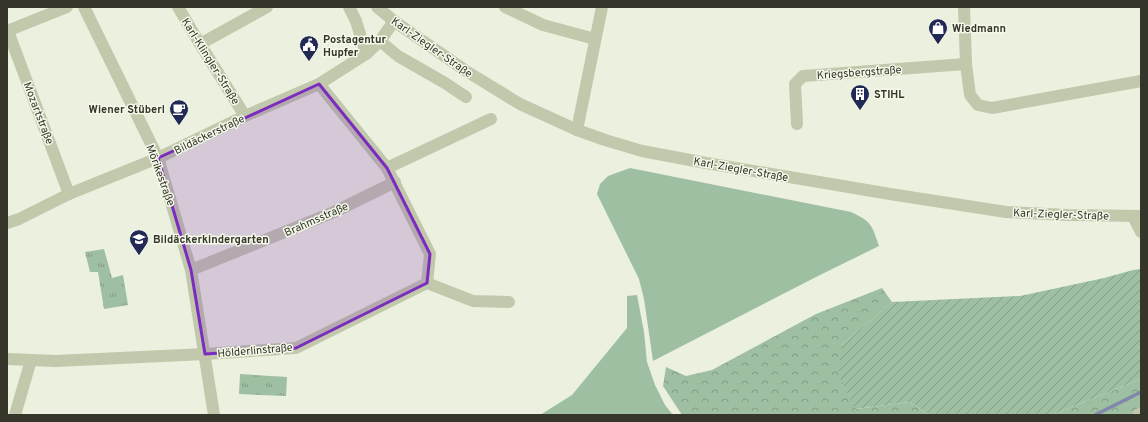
<svg xmlns="http://www.w3.org/2000/svg" width="1148" height="422" viewBox="0 0 1148 422" font-family="Overpass,sans-serif">
	<style>
		.grass { fill: #9fbfa3 }
		.forest { fill: url(#forest-crowns) }
		.park { fill: url(#park-tufts) }
		.garden { fill: url(#garden-furrows) }
		.lines { fill: none; stroke-linecap: round; stroke-linejoin: round }
		.stream { stroke: #7f87ac; stroke-width: 3.5 }
		.minor { stroke: #c1c8ab; stroke-width: 12 }
		.marked { fill: #7b2cbf; fill-opacity: 0.2; stroke: #7b2cbf; stroke-width: 3; stroke-linejoin: round }
		.labels { text-anchor: middle; stroke-width: 3; stroke-linejoin: round; paint-order: stroke }
		.poi-label { font-size: 11px; font-weight: bold; fill: #353629; stroke: #f4f9ea; text-anchor: start }
		.street-label { font-size: 11px; fill: #353629; stroke: #f4f9ea }
	</style>
	<defs>
		<pattern id="forest-crowns" width="20" height="18" patternUnits="userSpaceOnUse"><rect width="20" height="18" fill="#9fbfa3"/><path d="M2 6a3 3 0 1 1 6 0M12 15a3 3 0 1 1 6 0" fill="none" stroke="#829c85"/></pattern>
		<pattern id="park-tufts" width="24" height="20" patternUnits="userSpaceOnUse"><rect width="24" height="20" fill="#9fbfa3"/><path d="M3 7l-1-3M5 7V3M7 7l1-3M15 17l-1-3M17 17v-4M19 17l1-3" fill="none" stroke="#829c85"/></pattern>
		<pattern id="garden-furrows" width="10" height="10" patternUnits="userSpaceOnUse"><rect width="10" height="10" fill="#9fbfa3"/><path d="M-1 1l2-2M0 10L10 0M9 11l2-2" fill="none" stroke="#829c85"/></pattern>
	</defs>
	<rect width="100%" height="100%" fill="#ebf1de"/>
	<g class="grass">
		<path d="M630,168L851,212C872,222 872,225 879,246L818,276L653,361L644,299L639,279L597,194L600,184L608,176Z"/>
		<path d="M637,295L644,332L647,362L655,385L665,405L673,415H540L572,395L627,328V296Z"/>
	</g>
	<g class="forest">
		<path d="M882,288L892,302L842,345L857,409L909,402L930,415H682L663,386L666,367L686,376L712,370L816,314Z"/>
		<path d="M1141,379V410L1132,415H1052Z"/>
	</g>
	<g class="park">
		<path d="M104,249L112,278L123,275L128,305L104,309L98,272H90L85,252Z"/>
		<path d="M240,374L287,377L286,396L239,394Z"/>
	</g>
	<path class="garden" d="M1141,269V379L1052,415H930L909,402L856,409L838,374L842,345L892,302L1020,296L1104,278L1133,270Z"/>
	<g class="lines">
		<path class="stream" d="M1095,415L1141,392"/>
		<g class="minor">
			<path d="M84,7L158,158L191,270L214,415"/>
			<path d="M178,7L200,44L245,116"/>
			<path d="M349,7L356,21L366,54"/>
			<path d="M377,7L394,21L466,71L520,104L577,130L605,140L642,151L706,163L890,194L1006,212L1068,215L1141,216"/>
			<path d="M505,7L543,25L595,39"/>
			<path d="M964,7L966,64L970,95L978,105L992,108L1141,81"/>
			<path d="M7,31L67,7"/>
			<path d="M8,31L69,194"/>
			<path d="M380,41L398,56L445,83L466,97"/>
			<path d="M200,44L267,7"/>
			<path d="M319,84L387,168L430,254L427,283"/>
			<path d="M797,124L795,84L803,76L966,64"/>
			<path d="M577,130L602,7"/>
			<path d="M387,168L491,119"/>
			<path d="M1133,216L1141,232"/>
			<path d="M7,223L19,219L69,194L158,158L245,116L319,84L366,54L380,41L394,21"/>
			<path d="M191,270L334,212L395,182"/>
			<path d="M7,359L56,361L205,354L296,348L427,283L473,301L509,302"/>
			<path d="M15,415L31,360"/>
			<path d="M1138,415L1141,413"/>
		</g>
	</g>
	<path class="marked" d="M319,84L387,168L430,254L427,283L296,348L205,354L191,270L158,158Z"/>
	<defs>
		<g id="shop-pin" transform="scale(1)"><path d="M0 17L-7.5 6A9.5 9.5 0 1 1 7.5 6Z" fill="#222955" stroke="#f4f9ea"/><path d="M-5-2.5h2.3a2.7 3.5 0 0 1 5.4 0H5L5.5 6h-11ZM-1.5-2.5h3a1.5 2.3 0 0 0-3 0Z" fill="#fff"/></g>
		<g id="civic-pin" transform="scale(1)"><path d="M0 17L-7.5 6A9.5 9.5 0 1 1 7.5 6Z" fill="#222955" stroke="#f4f9ea"/><path d="M-.6-6.5H3V-4.5H.6V-3L4-1V1h2V6H-6V1h2V-1L-.6-3ZM-1.2 2.5V6h2.4V2.5Z" fill="#fff"/></g>
		<g id="building-pin" transform="scale(1)"><path d="M0 17L-7.5 6A9.5 9.5 0 1 1 7.5 6Z" fill="#222955" stroke="#f4f9ea"/><path d="M-4-6H4V6H1V3H-1V6H-4ZM-2.5-4.3h1.7v1.8h-1.7ZM.8-4.3h1.7v1.8H.8ZM-2.5-1h1.7V.8h-1.7ZM.8-1h1.7V.8H.8Z" fill="#fff"/></g>
		<g id="cafe-pin" transform="scale(1)"><path d="M0 17L-7.5 6A9.5 9.5 0 1 1 7.5 6Z" fill="#222955" stroke="#f4f9ea"/><path d="M-5.5-4.5H6V0H3Q3 3.5 0 3.5H-2.5Q-5.5 3.5-5.5 0ZM3-3.2v2h1.7v-2ZM-6 4.5H4V6H-6Z" fill="#fff"/></g>
		<g id="school-pin" transform="scale(1)"><path d="M0 17L-7.5 6A9.5 9.5 0 1 1 7.5 6Z" fill="#222955" stroke="#f4f9ea"/><path d="M0-5L7-2L0 1L-7-2ZM-4 1L0 2.5L4 1V4Q0 6-4 4Z" fill="#fff"/></g>
	</defs>
	<g fill-rule="evenodd">
		<use href="#shop-pin" x="938" y="28"/>
		<use href="#civic-pin" x="309" y="45"/>
		<use href="#building-pin" x="860" y="94"/>
		<use href="#cafe-pin" x="179" y="109"/>
		<use href="#school-pin" x="139" y="239"/>
	</g>
	<g class="labels">
		<g class="poi-label">
			<text x="952" y="32">Wiedmann</text>
			<text x="323" y="43">Postagentur<tspan x="323" dy="13">Hupfer</tspan></text>
			<text x="874" y="98">STIHL</text>
			<text x="165" y="113" text-anchor="end">Wiener Stüberl</text>
			<text x="153" y="243">Bildäckerkindergarten</text>
		</g>
		<g class="street-label">
			<text transform="translate(432 47) rotate(35)" y="4">Karl-Ziegler-Straße</text>
			<text transform="translate(211 61) rotate(58)" y="4">Karl-Klingler-Straße</text>
			<text transform="translate(859 72) rotate(-4)" y="4">Kriegsbergstraße</text>
			<text transform="translate(39 113) rotate(69)" y="4">Mozartstraße</text>
			<text transform="translate(209 134) rotate(-26)" y="4">Bildäckerstraße</text>
			<text transform="translate(741 169) rotate(10)" y="4">Karl-Ziegler-Straße</text>
			<text transform="translate(161 175) rotate(70)" y="4">Mörikestraße</text>
			<text transform="translate(1061 214) rotate(2)" y="4">Karl-Ziegler-Straße</text>
			<text transform="translate(316 219) rotate(-24)" y="4">Brahmsstraße</text>
			<text transform="translate(255 350) rotate(-5)" y="4">Hölderlinstraße</text>
		</g>
	</g>
	<rect width="1148" height="422" fill="none" stroke="#353629" stroke-width="16"/>
</svg>
